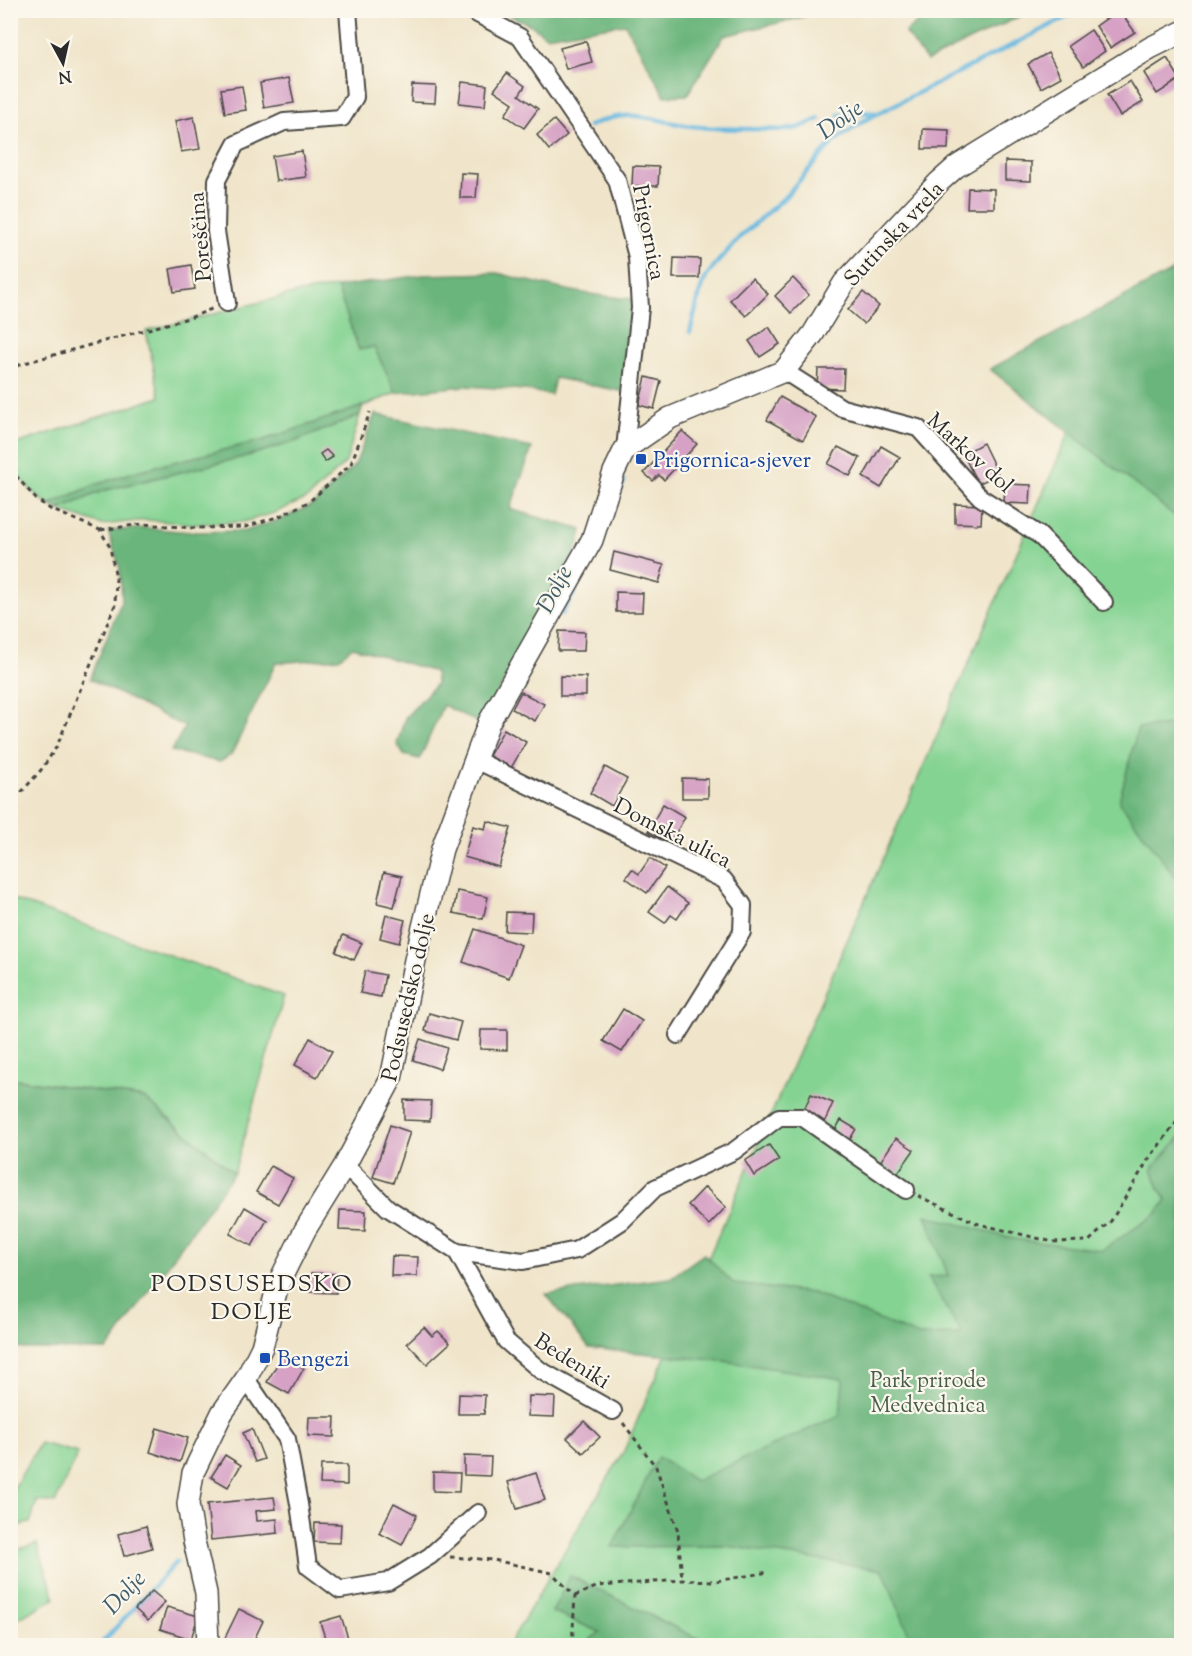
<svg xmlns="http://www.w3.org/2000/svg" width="1192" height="1656" viewBox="0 0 1192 1656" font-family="'Sorts Mill Goudy',serif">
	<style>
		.green { fill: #84d392; stroke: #587f5e; stroke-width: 1.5 }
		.forest { fill: #6bb57c; stroke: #4b7054; stroke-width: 1.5 }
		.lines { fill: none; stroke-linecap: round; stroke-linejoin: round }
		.stream { stroke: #63b7df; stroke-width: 4.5 }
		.building { fill: #d6a1c5 }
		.minor-casing { stroke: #494743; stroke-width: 20 }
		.tertiary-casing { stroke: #494743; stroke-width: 24 }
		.path { stroke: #494743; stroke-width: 3; stroke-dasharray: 4.5 4.5; stroke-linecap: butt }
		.minor { stroke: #fff; stroke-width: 16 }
		.tertiary { stroke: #fff; stroke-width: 21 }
		.transit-dot { fill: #1a4fb4; stroke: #fbf7ec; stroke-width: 2 }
		.labels { text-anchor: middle; stroke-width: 4.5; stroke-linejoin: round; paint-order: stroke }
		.street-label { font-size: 22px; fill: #2b2b2b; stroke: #fbf7ec }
		.transit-label { font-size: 22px; fill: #164399; stroke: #fbf7ec; text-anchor: start }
		.park-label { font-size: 22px; fill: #465d4a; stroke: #fbf7ec }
		.water-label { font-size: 24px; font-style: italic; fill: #3f5c6a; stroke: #fbf7ec }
		.neighbourhood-label { font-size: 24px; letter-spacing: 1.5px; fill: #2b2b2b; stroke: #fbf7ec }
	</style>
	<rect width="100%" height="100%" fill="#fbf7ec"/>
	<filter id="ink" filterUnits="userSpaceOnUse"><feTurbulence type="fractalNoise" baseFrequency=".0167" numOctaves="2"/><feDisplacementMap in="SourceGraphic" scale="12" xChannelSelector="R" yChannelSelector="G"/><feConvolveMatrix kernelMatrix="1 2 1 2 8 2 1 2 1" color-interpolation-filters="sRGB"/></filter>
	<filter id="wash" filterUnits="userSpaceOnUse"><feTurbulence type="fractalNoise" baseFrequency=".008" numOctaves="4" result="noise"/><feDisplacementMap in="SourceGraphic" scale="24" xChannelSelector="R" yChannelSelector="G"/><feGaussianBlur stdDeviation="1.35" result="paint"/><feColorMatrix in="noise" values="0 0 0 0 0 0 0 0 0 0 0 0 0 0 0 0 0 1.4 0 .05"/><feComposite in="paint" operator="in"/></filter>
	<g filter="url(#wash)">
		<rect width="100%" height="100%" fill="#f0e5ca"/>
		<g class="green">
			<path d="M337,287L359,350L374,347L396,393L346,413L264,440L137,471L95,485L49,505C36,496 14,476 11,460C10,456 11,450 10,446L160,397L146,331L297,293Z"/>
			<path d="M1181,328V1645L508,1646L623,1453L1081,406Z"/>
			<path d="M360,415L346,462L308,498L274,513L243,522L195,524L146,520L102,525L59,510L102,491L247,456L294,442Z"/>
			<path d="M12,899L284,996L234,1173L144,1098L11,1078L10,904Z"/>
			<path d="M40,1443L78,1453L55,1503L37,1501L30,1523L11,1527V1493Z"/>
			<path d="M37,1544L55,1598L11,1623V1551Z"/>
		</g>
		<g class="forest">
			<path d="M500,11V10L822,11L795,19L724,36L687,95L665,96L625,24L546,36L531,25Z"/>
			<path d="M930,11V10L1031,11L927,61L905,33Z"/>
			<path d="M1181,266V521L990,369Z"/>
			<path d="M497,273C543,285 588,297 636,299L626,392L555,378L551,395L525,390L465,386L396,393L374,347L359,350L337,287L423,275Z"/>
			<path d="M363,406L360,415L294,442L247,456L102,491L59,510L49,505L95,485L137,471L264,440Z"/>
			<path d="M375,414L532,448L510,509L582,530L578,546L481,724L443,705L420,759L404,755L397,744L405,718L436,684L435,672L353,647L339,658L276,663L231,755L220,762L171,751L185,727L90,679L122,600L120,569L108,531L145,528L191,532L245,531L282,519L314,504L355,465Z"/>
			<path d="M1181,724H1182L1181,885L1119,801L1138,728Z"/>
			<path d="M15,1079L144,1098L234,1173L107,1350L23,1349L11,1346L10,1082Z"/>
			<path d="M1181,1136V1645H913L883,1570L727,1546L612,1547L658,1457L695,1481L840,1415L843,1379L723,1361L589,1348L546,1294L670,1278L704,1254L734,1284L813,1293L919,1336L962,1335L928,1277L948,1276L926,1215L1014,1239L1102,1250L1156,1214L1167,1200L1159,1189L1152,1169Z"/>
			<path d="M570,1576L711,1645H583L600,1632L552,1612Z"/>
		</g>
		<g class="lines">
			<g class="stream">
				<path d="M838,115L857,112L877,113"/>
				<path d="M589,126C635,104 656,124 701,127C729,130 757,128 784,130L798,128L819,119"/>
				<path d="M690,332L700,292L706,277L715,265L740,237L784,198L833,142L865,120L1081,10"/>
				<path d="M614,505L624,481"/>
				<path d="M562,614L576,590"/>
				<path d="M99,1646L176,1562"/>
			</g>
		</g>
		<g id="blocks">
			<g class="building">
				<path d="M1119,10L1135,32L1110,48L1096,26Z"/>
				<path d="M1091,30L1105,51L1083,67L1068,46Z"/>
				<path d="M586,41L592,62L566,69L560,48Z"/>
				<path d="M1048,53L1061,77L1041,88L1028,64Z"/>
				<path d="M1167,58L1180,79L1157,94L1144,73Z"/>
				<path d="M507,73L525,86L519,95L538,109L524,128L505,115L513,103L494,90Z"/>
				<path d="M289,78L294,103L264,108L260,83Z"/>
				<path d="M1130,81L1143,102L1120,116L1107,95Z"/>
				<path d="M462,82L487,85L485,106L459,103Z"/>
				<path d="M412,85L436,86L435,103L411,102Z"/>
				<path d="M242,86L246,110L225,113L221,89Z"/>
				<path d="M194,117L200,149L181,152L175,121Z"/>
				<path d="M554,120L567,135L549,150L537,135Z"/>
				<path d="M923,129L949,130L948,149H922Z"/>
				<path d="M302,151L306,177L276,181L272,156Z"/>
				<path d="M1005,161L1031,162V181L1005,180Z"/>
				<path d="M633,166L659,167L658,186H632Z"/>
				<path d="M461,173L478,174L476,198H460Z"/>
				<path d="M968,188L994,189V208H967Z"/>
				<path d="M674,258L700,259L699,278H673Z"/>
				<path d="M191,265L195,289L174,292L170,269Z"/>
				<path d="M752,278L768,294L746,316L730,300Z"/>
				<path d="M793,278L809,295L791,313L775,296Z"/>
				<path d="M863,292L879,306L864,324L848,310Z"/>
				<path d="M769,327L780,344L760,357L749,341Z"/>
				<path d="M818,369H844L843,389L817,388Z"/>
				<path d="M646,377L661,381L654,409L639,405Z"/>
				<path d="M780,397L816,417L803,440L767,420Z"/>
				<path d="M682,431L697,444L664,480L659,475L653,481L644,473Z"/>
				<path d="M983,443L998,474L978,484L963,454Z"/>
				<path d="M881,446L900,457L881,488L863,477Z"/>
				<path d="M838,447L860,458L850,476L828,464Z"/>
				<path d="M326,450L333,457L325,462L320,454Z"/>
				<path d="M1005,484L1031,485L1030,504L1004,503Z"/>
				<path d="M955,504L982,505L981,524L955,523Z"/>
				<path d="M614,552L664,565L659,583L610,570Z"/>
				<path d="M616,592L643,593L642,612H616Z"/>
				<path d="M559,631L585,632L584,651H558Z"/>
				<path d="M560,676L586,677V696H560Z"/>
				<path d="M521,692L544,704L535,721L512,709Z"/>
				<path d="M504,729L526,742L511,768L489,756Z"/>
				<path d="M605,767L627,779L612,806L590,793Z"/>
				<path d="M682,778L708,779V798H682Z"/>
				<path d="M663,804L685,817L670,843L648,831Z"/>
				<path d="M487,821L511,828L499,867L464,857L473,826L485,829Z"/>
				<path d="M650,858L665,868L647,893L626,878L632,869L639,874Z"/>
				<path d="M384,872L402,876L394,907L377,903Z"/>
				<path d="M667,887L688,903L677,919L671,915L665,923L649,912Z"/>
				<path d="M457,891L488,897L483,919L453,913Z"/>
				<path d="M506,912L532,913L531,932L505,931Z"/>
				<path d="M386,915L405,920L399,943L380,938Z"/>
				<path d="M475,929L521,945L509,978L463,962Z"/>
				<path d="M343,935L362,943L354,960L336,952Z"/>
				<path d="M365,971L385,975L381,997L360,993Z"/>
				<path d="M623,1009L642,1021L622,1052L603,1041Z"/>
				<path d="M429,1013L461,1022L456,1040L425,1031Z"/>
				<path d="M481,1030H507V1050L480,1049Z"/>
				<path d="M310,1038L332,1051L317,1077L295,1065Z"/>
				<path d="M420,1039L447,1048L440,1069L413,1060Z"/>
				<path d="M811,1094L833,1103L824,1123L802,1114Z"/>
				<path d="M404,1100L431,1101L430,1121L404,1120Z"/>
				<path d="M841,1120L856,1129L849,1141L834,1132Z"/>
				<path d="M390,1125L410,1132L393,1183L373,1177Z"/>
				<path d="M896,1138L914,1150L897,1174L880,1162Z"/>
				<path d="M769,1145L779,1160L754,1176L745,1161Z"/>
				<path d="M271,1166L293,1178L278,1204L256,1192Z"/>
				<path d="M705,1187L726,1207L709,1225L688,1205Z"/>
				<path d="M245,1207L267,1220L252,1246L230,1234Z"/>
				<path d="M340,1210L366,1211L365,1231L339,1230Z"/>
				<path d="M392,1256L418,1257L417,1276H391Z"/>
				<path d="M311,1273L337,1274L336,1293L310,1292Z"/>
				<path d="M424,1327L432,1336L438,1331L450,1343L427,1364L407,1343Z"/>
				<path d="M282,1356L304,1368L289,1394L267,1382Z"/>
				<path d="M459,1394L485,1395L484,1414H458Z"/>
				<path d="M529,1396L555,1397L554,1417L528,1416Z"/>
				<path d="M309,1417H335L334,1437L308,1436Z"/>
				<path d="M584,1421L600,1437L583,1453L567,1438Z"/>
				<path d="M157,1428L188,1438L180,1462L150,1452Z"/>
				<path d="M252,1429L264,1459L255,1462L243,1433Z"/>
				<path d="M225,1455L241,1465L228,1487L211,1477Z"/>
				<path d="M464,1456L491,1457L490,1476L464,1475Z"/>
				<path d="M321,1465H347V1485L320,1484Z"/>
				<path d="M433,1472L460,1473L459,1492L433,1491Z"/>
				<path d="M536,1473L545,1500L517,1509L508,1482Z"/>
				<path d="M274,1497L276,1509L256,1511L257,1521L277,1519L278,1533L211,1540L207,1504Z"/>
				<path d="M394,1503L417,1515L402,1545L379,1533Z"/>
				<path d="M315,1523L341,1524L340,1543L314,1542Z"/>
				<path d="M146,1526L152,1548L124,1556L118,1534Z"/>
				<path d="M152,1591L165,1602L148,1621L135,1609Z"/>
				<path d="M167,1607L198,1616L191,1639L160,1629Z"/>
				<path d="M239,1609L263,1621L251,1646H221Z"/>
				<path d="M341,1616L348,1638L327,1644L320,1622Z"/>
				<path d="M144,1638L186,1644V1646H143Z"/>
			</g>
		</g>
	</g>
	<g filter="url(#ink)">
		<use href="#blocks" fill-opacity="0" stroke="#494743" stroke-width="1.5"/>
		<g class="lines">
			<g class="minor-casing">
				<g id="minor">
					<path d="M470,10L520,37L617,180L637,257L640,308L625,449"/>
					<path d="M227,303L216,231L217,180L236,144L284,122L342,118L355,97L348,10"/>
					<path d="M784,371L842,408L918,428L980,497L1039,535L1104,602"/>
					<path d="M474,759L724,880L743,905L742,932L678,1035"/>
					<path d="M345,1165L388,1208L457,1252L523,1261L577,1250L622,1221L655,1188L734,1151L779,1117H802L906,1190"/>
					<path d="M457,1252L506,1341L540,1370L613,1411"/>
					<path d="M246,1379L287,1439L299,1504L308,1566L340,1590L388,1582L430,1556L478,1513"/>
				</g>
			</g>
			<g class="tertiary-casing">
				<path id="tertiary" d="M208,1646L206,1593L194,1541L188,1504L193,1473L222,1413L246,1379L262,1347L278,1284L305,1230L345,1165L391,1079L415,960L442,849L489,722L592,540L614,472L625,449L670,418L784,371L813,334L844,283L939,182L956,167L1150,48L1182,32"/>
			</g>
			<g class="path">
				<path d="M10,371L21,364L192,317L214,308"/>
				<path d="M10,469L36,499L50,509L100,530L110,547L116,578L115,605L57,746L41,770L10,805"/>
				<path d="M101,530L142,524L194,528L245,527L280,516L310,501L351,464L370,412"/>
				<path d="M918,1196L979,1224L1053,1242L1089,1241L1111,1221L1148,1160L1182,1115"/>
				<path d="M623,1423L656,1467L678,1531L682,1580"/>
				<path d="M450,1557L494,1560L552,1573L575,1596L572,1646"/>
				<path d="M575,1596L598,1586L682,1580L716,1581L769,1572"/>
			</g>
			<use href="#minor" class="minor"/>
			<use href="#tertiary" class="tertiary"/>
		</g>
	</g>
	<g class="transit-dot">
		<rect x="635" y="453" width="12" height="12" rx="3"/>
		<rect x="259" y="1352" width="12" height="12" rx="3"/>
	</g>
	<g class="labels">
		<g class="street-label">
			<text transform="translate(650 232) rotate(79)" y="8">Prigornica</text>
			<text transform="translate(893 233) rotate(-47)" y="8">Sutinska vrela</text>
			<text transform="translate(199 237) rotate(-95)" y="8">Poreščina</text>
			<text transform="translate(971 452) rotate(42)" y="8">Markov dol</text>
			<text transform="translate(673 832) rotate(27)" y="8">Domska ulica</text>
			<text transform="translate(407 997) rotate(-77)" y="8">Podsusedsko dolje</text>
			<text transform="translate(573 1360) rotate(32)" y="8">Bedeniki</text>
		</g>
		<g class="transit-label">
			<text x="653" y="467">Prigornica-sjever</text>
			<text x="277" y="1366">Bengezi</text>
		</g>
		<g class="park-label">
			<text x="928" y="1387">Park prirode<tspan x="928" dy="25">Medvednica</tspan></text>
		</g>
		<g class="water-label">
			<text transform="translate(840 119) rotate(-36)" y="8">Dolje</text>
			<text transform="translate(554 589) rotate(-63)" y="8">Dolje</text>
			<text transform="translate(124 1592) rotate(-47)" y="8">Dolje</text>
		</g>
		<g class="neighbourhood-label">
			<text x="252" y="1291">PODSUSEDSKO<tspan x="252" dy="28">DOLJE</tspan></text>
		</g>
	</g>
	<rect width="1192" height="1656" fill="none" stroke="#fbf7ec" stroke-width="36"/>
	<g transform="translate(63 63) rotate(172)" stroke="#fbf7ec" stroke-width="4.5" paint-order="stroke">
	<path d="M0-4.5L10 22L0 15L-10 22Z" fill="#2b2b2b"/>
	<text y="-9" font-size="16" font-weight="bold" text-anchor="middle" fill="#2b2b2b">N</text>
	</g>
</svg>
